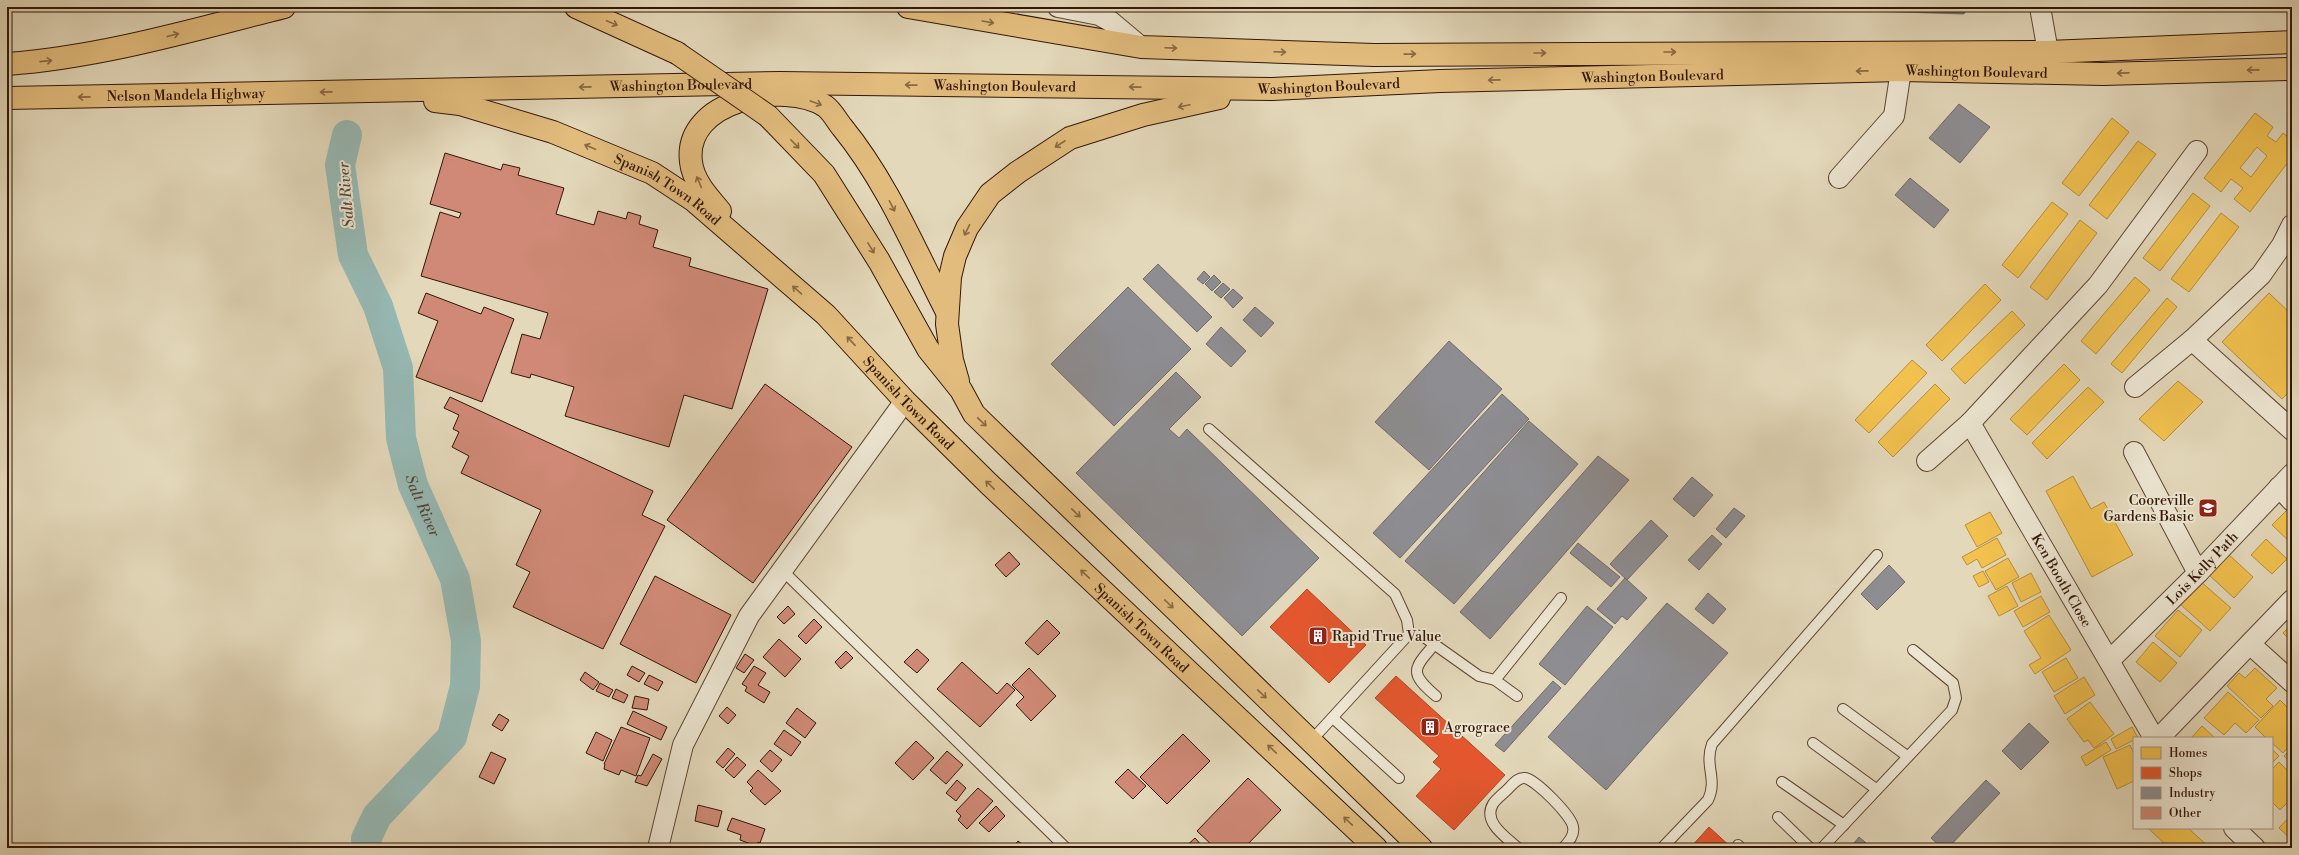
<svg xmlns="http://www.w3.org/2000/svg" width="2299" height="855" viewBox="0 0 2299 855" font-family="'Libre Bodoni',serif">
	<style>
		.homes { fill: #f2c14e; stroke: #b98e38; fill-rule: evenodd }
		.shops { fill: #e4572e; stroke: #af4422 }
		.industry { fill: #8d8d92; stroke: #726968 }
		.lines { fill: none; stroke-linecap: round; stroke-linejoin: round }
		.stream { stroke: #6e786e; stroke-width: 5 }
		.river { stroke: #96b9b4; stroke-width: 30 }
		.building { fill: #cf8976; stroke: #331606 }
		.lane-casing { stroke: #5f4633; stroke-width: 12 }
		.street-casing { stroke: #5f4633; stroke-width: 22 }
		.highway-casing { stroke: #331606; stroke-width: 24 }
		.lane { stroke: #ede6d2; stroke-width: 10 }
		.street { stroke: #ede6d2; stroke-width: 20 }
		.highway { stroke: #e2bc7d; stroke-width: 22 }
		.highway-bridge-casing { stroke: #331606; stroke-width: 24; stroke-linecap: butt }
		.highway-bridge { stroke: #e2bc7d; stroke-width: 22 }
		.oneway { stroke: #8a6942 }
		.labels { text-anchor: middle; stroke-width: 4; stroke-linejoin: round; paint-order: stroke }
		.street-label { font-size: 14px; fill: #331606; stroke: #ede6d2 }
		.poi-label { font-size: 14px; fill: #331606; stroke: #ede6d2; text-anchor: start }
		.water-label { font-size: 15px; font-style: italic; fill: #51473a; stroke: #ede6d2 }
	</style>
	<rect width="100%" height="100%" fill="#e3d8ba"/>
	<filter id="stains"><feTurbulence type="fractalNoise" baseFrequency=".005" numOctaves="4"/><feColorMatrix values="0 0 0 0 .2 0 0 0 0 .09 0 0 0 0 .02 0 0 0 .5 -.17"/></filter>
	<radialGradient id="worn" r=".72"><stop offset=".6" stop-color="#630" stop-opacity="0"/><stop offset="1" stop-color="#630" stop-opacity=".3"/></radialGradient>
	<g class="homes">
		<path d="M2255,113L2273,127L2267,136L2276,142L2283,133L2292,140V157L2250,212L2234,199L2243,188L2231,179L2221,192L2204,178ZM2257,147L2267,156L2251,177L2240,168Z"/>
		<path d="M2112,118L2129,132L2079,196L2062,183Z"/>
		<path d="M2138,141L2156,154L2107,219L2089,205Z"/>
		<path d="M2193,193L2210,206L2160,271L2143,258Z"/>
		<path d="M2052,202L2068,214L2018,278L2002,265Z"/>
		<path d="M2221,213L2239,227L2189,292L2171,279Z"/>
		<path d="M2080,220L2097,233L2047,300L2030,287Z"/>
		<path d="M2135,277L2150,290L2096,354L2081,341Z"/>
		<path d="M1985,284L2001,300L1942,361L1926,345Z"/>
		<path d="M2269,293L2292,315V389L2282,399L2222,342Z"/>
		<path d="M2167,298L2177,307L2122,373L2111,364Z"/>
		<path d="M2012,311L2025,325L1965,384L1951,369Z"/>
		<path d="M1912,360L1927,373L1869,433L1855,420Z"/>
		<path d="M2064,364L2080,380L2027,435L2010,419Z"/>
		<path d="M2178,381L2203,402L2164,441L2139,419Z"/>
		<path d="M1935,384L1950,399L1893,457L1878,442Z"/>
		<path d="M2088,387L2104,402L2047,459L2032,443Z"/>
		<path d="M2073,476L2091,509L2104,502L2133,555L2092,577L2046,491Z"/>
		<path d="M2289,508L2292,512V544L2272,525Z"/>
		<path d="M1990,512L2002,533L1977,547L1965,525Z"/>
		<path d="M1997,538L2006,555L1982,568L1977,559L1967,565L1962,557Z"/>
		<path d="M2266,539L2287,559L2272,574L2251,555Z"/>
		<path d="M2227,553L2253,577L2234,598L2208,574Z"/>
		<path d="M2008,558L2019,577L1996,590L1985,571Z"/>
		<path d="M1983,571L1989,582L1979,587L1973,576Z"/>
		<path d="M2031,573L2041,592L2021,602L2012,583Z"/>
		<path d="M2200,581L2231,608L2210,631L2180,604Z"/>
		<path d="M2007,586L2018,606L1999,616L1988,596Z"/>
		<path d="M2041,596L2050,612L2023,627L2014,611Z"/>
		<path d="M2178,610L2202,630L2180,657L2155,636Z"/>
		<path d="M2049,615L2071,650L2035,674L2029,665L2041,658L2024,631Z"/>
		<path d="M2292,624V642L2283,633Z"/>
		<path d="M2153,642L2177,663L2160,682L2136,662Z"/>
		<path d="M2066,658L2078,678L2054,692L2042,672Z"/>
		<path d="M2255,668L2277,688L2266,699L2273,706L2261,718L2227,686L2239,673L2245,678Z"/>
		<path d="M2084,677L2095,695L2065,714L2054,696Z"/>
		<path d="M2228,692L2259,720L2246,733L2235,723L2224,735L2204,718Z"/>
		<path d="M2280,700L2292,712V743L2283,753L2272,743V738H2266L2255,727Z"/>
		<path d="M2090,702L2114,734L2094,748L2088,740L2084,742L2067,719Z"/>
		<path d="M2202,726L2215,738H2191Z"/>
		<path d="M2132,727L2138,738L2116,749L2111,739Z"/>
		<path d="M2106,742L2111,750L2086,766L2081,757Z"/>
		<path d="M2130,745L2134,754V781L2117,789L2103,757Z"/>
		<path d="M2292,748V764L2284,756Z"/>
		<path d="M2272,749L2279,756L2272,763Z"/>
		<path d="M2279,762L2292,775V798L2280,810L2272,802V769Z"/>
		<path d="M2292,814V840L2279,828Z"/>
		<path d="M2148,828H2188L2210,848H2169Z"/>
	</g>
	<g class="shops">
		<path d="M1307,589L1366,645L1329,683L1270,627Z"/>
		<path d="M1396,676L1505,775L1454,830L1416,796L1441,769L1433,762L1439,756L1375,698Z"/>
		<path d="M1709,827L1732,848H1690Z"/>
	</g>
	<g class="industry">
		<path d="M1959,104L1990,127L1960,163L1929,138Z"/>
		<path d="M1910,178L1949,210L1934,228L1895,195Z"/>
		<path d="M1158,264L1212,317L1197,332L1143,279Z"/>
		<path d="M1204,271L1210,277L1203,284L1197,279Z"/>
		<path d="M1214,275L1221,282L1212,291L1205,284Z"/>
		<path d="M1223,283L1230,289L1221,298L1214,292Z"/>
		<path d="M1128,287L1191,349L1114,426L1051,364Z"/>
		<path d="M1233,289L1243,298L1233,308L1224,298Z"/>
		<path d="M1255,307L1274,323L1261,337L1243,320Z"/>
		<path d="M1221,327L1246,351L1231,367L1206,344Z"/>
		<path d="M1449,341L1502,389L1429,470L1375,422Z"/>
		<path d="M1176,372L1201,397L1169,429L1179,438L1187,429L1319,558L1242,636L1076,473Z"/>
		<path d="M1502,394L1529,419L1400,558L1373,533Z"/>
		<path d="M1529,421L1578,464L1454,604L1405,561Z"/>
		<path d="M1598,456L1629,480L1490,639L1460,612Z"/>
		<path d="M1692,477L1713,495L1694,517L1673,499Z"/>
		<path d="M1734,508L1745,516L1726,538L1716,529Z"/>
		<path d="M1651,520L1668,536L1627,580L1610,564Z"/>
		<path d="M1712,535L1722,544L1699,570L1688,560Z"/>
		<path d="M1578,543L1620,577L1611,587L1570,553Z"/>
		<path d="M1889,565L1905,582L1877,610L1861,594Z"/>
		<path d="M1625,578L1647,598L1627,620L1622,616L1615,624L1597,609Z"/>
		<path d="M1708,593L1726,609L1713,624L1695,609Z"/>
		<path d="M1667,603L1728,653L1606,790L1548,737Z"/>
		<path d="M1587,606L1613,627L1565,685L1539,664Z"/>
		<path d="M1553,681L1561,688L1504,752L1495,745Z"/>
		<path d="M2029,723L2049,742L2021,770L2002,751Z"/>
		<path d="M1986,780L2000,793L1948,848H1942L1931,838Z"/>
		<path d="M1859,837L1872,848H1850Z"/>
	</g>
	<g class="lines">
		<path class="stream" d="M1807,7L1963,12"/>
		<path class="river" id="s1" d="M347,135L340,165L353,255L378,306L398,368L401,438L413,485L455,579L466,641L465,686L452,737L377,816L366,839L367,848"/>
	</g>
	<g class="building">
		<path d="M445,153L501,170L503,164L520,168L518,175L564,188L556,214L594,225L598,211L626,219L628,212L641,216L639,224L658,230L653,247L691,258L689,266L768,289L732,409L684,395L669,447L565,416L574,387L531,374L530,378L511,373L522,334L540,339L548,313L421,276L440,212L459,218L461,213L430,204Z"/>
		<path d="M426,293L481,314L484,307L514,319L482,402L416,377L438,321L418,313Z"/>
		<path d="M765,384L852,447L753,583L667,520Z"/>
		<path d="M450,397L653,491L642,515L665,526L603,649L513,607L530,572L516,565L541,510L461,473L469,456L452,447L459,432L453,429L459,415L444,408Z"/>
		<path d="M1009,552L1020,564L1006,577L995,565Z"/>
		<path d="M655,576L731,615L696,683L620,644Z"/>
		<path d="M788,606L795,614L784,624L777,617Z"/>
		<path d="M814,619L822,627L806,644L798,636Z"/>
		<path d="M1047,620L1060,633L1038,655L1025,643Z"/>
		<path d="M779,639L801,659L785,677L763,657Z"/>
		<path d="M917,649L929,660L917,673L904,662Z"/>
		<path d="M846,651L853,658L841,669L835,662Z"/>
		<path d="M745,654L754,660L744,673L736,668Z"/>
		<path d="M962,662L997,694L1007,683L1015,690L980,727L937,689Z"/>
		<path d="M632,666L645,673L639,682L627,675Z"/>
		<path d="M754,666L766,673L758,685L770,692L764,703L745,691L747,687L742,684Z"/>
		<path d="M1029,668L1056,696L1031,721L1016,705L1024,697L1012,685Z"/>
		<path d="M585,672L599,682L593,690L580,680Z"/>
		<path d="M649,675L663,682L658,691L644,684Z"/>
		<path d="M600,683L613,690L609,697L596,691Z"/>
		<path d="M616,689L628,695L624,703L612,698Z"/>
		<path d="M635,696L649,699L647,710L632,708Z"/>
		<path d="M727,707L736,715L728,724L719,716Z"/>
		<path d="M797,708L816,723L805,738L786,723Z"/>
		<path d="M633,711L667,727L661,740L627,724Z"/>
		<path d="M499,714L509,720L502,731L492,725Z"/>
		<path d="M621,727L650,738L636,776L621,770L619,775L604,769L605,764H604Z"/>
		<path d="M784,730L801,742L791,756L774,744Z"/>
		<path d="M596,732L612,740L603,761L586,753Z"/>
		<path d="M1183,734L1210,761L1167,804L1140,777Z"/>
		<path d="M916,741L934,758L913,780L895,763Z"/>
		<path d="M728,748L735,754L723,768L716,762Z"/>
		<path d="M770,750L782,760L772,772L760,761Z"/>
		<path d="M947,751L963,765L946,784L930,770Z"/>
		<path d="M491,752L506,759L494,784L479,777Z"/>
		<path d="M653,754L662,759L647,786L635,782L638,775L641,776Z"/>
		<path d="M737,757L746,765L734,778L725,770Z"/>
		<path d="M1128,769L1146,786L1133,799L1115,782Z"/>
		<path d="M758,770L781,791L765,805L750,791L753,788L747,782Z"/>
		<path d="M1248,778L1281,810L1244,848H1215L1197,831Z"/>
		<path d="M957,780L966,788L956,801L946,793Z"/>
		<path d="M978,788L993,801L967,829L958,820L961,816L956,811Z"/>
		<path d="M698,805L722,811L718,827L695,821Z"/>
		<path d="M996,806L1005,816L989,832L979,823Z"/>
		<path d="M732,818L765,829L760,843L758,842L756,846L740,840L741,835L727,830Z"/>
		<path d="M1195,838L1204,848H1184Z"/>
		<path d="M1018,841L1027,848H1012Z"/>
	</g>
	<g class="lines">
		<g class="lane-casing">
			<g id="lane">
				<path d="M1209,429L1395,594L1407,620L1409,634L1310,742"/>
				<path d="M782,570L1066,848"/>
				<path d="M1409,634L1424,637L1479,676L1495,680L1517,696"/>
				<path d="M1434,645C1413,669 1409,673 1436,696"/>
				<path d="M1495,680L1561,598"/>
				<path d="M1843,709L1907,756"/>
				<path d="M1333,718L1399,778"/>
				<path d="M1813,743L1876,789"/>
				<path d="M1782,782L1844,825"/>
				<path d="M1778,817L1810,848"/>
				<path d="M1738,845L1741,848"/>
				<path d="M1518,848C1507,838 1482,822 1493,804C1496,799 1503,794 1508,789C1513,784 1518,777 1525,778C1536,780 1572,816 1573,827C1575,835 1568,843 1563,848"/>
				<path d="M1662,848L1708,800C1718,779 1704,766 1712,744L1877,555"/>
				<path d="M1822,848L1952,710L1956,698L1953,683L1913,650"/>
			</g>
		</g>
		<g class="street-casing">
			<g id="street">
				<path d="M1058,7L1099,15L1110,21L1141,47"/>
				<path d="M2040,7L2048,52"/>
				<path d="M1839,178L1894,116L1901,70"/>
				<path d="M2192,340L2292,430"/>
				<path d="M2135,387L2192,340L2261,275L2282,245L2292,225"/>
				<path id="s2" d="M1970,423L2154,738"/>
				<path d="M2134,452L2198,573"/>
				<path d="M1927,461L1970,423L2098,285L2197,151"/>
				<path d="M2279,487L2292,501"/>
				<path d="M2250,644L2292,682"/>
				<path id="s3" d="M2110,660L2198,573L2292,474"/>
				<path d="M2159,738L2292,600"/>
				<path d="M2234,828L2255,848"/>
				<path d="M658,848L683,745L749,616L905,401"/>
			</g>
		</g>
		<g class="highway-casing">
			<g id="highway">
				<path d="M576,7L677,53"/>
				<path d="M908,7L1141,47L1374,55L2048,52L2292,42"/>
				<path d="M7,64C101,57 193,30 284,7"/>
				<path id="s4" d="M7,98L780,83L1272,89L1440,81L1901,70L2103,74L2292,69"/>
				<path id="s5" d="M435,101L460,104L553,132L652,173L693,200L826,315L905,401L989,484L1376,848"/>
				<path d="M768,116L824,174L879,261L928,349L961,390L974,414L1421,848"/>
				<path d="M720,211C708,197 693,181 691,162C683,100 784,80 825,106C832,111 837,121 842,127C887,182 915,250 947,312"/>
				<path d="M958,381L952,360L947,324L950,277L955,256L967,228L990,194L1018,172L1070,138L1143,115L1219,98"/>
			</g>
		</g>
		<use href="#lane" class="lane"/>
		<use href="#street" class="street"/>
		<use href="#highway" class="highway"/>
		<g class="highway-bridge-casing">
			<path id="highway-bridge" d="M677,53L768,116"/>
		</g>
		<use href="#highway-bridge" class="highway-bridge"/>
	</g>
	<defs><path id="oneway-shaft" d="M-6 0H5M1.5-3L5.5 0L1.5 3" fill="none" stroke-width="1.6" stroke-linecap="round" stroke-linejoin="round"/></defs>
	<g class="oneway">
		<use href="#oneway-shaft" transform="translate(988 22) rotate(10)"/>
		<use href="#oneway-shaft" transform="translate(612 23) rotate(23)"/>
		<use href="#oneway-shaft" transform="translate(173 35) rotate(-14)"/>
		<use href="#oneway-shaft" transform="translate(1171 48) rotate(2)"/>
		<use href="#oneway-shaft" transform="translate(1280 52) rotate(2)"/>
		<use href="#oneway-shaft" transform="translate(1670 52)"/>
		<use href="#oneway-shaft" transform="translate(1540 53)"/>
		<use href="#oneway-shaft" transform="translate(1410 54) rotate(-1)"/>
		<use href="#oneway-shaft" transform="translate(46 61) rotate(-6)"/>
		<use href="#oneway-shaft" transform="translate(2253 70) rotate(179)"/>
		<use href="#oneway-shaft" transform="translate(1862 71) rotate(179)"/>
		<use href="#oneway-shaft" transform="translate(2123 73) rotate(179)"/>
		<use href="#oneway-shaft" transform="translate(1494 80) rotate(179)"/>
		<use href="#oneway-shaft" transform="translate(911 85) rotate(-179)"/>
		<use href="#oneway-shaft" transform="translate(585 87) rotate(179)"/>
		<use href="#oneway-shaft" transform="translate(1135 87) rotate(-179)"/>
		<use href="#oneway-shaft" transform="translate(326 92) rotate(179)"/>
		<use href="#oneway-shaft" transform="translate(84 97) rotate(179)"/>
		<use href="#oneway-shaft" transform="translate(816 103) rotate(20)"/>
		<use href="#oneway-shaft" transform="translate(1184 106) rotate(168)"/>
		<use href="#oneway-shaft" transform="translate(795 144) rotate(46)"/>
		<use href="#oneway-shaft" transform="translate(1060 144) rotate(147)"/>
		<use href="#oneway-shaft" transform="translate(590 147) rotate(-157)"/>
		<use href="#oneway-shaft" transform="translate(699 182) rotate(-113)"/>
		<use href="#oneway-shaft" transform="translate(892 206) rotate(63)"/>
		<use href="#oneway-shaft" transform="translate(967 230) rotate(116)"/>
		<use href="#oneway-shaft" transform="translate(871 248) rotate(58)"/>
		<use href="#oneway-shaft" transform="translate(797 290) rotate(-139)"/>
		<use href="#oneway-shaft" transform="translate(851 341) rotate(-133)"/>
		<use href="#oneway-shaft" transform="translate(982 422) rotate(44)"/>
		<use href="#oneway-shaft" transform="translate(990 485) rotate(-136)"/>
		<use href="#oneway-shaft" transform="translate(1076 513) rotate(44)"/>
		<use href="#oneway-shaft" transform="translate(1085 574) rotate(-137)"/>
		<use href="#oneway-shaft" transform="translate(1169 604) rotate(44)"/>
		<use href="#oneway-shaft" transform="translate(1262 694) rotate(44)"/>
		<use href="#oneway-shaft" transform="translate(1272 749) rotate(-137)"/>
		<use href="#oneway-shaft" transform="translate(1348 821) rotate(-136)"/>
	</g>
	<defs>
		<g id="school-square" transform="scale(1)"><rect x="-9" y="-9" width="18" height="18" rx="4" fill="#8f2418" stroke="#ede6d2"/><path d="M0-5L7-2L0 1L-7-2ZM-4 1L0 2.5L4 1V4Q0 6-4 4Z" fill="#fff"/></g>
		<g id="building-square" transform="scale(1)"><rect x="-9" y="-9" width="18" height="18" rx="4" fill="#8f2418" stroke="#ede6d2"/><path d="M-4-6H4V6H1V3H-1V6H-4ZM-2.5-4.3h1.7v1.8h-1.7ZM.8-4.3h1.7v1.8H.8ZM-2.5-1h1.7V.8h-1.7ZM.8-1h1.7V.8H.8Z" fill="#fff"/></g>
	</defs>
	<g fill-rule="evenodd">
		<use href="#school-square" x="2208" y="508"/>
		<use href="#building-square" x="1318" y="636"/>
		<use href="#building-square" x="1430" y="727"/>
	</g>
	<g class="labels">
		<g class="street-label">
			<text dy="5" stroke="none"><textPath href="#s4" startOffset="1970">Washington Boulevard</textPath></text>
			<text dy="5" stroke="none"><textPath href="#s4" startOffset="1646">Washington Boulevard</textPath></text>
			<text dy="5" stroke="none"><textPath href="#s4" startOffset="674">Washington Boulevard</textPath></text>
			<text dy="5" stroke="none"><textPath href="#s4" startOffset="998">Washington Boulevard</textPath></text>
			<text dy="5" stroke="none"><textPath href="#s4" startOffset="1322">Washington Boulevard</textPath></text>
			<text dy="5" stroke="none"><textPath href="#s4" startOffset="179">Nelson Mandela Highway</textPath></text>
			<text dy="5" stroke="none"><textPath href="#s5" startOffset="251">Spanish Town Road</textPath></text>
			<text dy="5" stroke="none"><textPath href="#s5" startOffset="575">Spanish Town Road</textPath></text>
			<text dy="5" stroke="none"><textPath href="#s3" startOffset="130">Lois Kelly Path</textPath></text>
			<text dy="5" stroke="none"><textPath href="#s2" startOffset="182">Ken Booth Close</textPath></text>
			<text dy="5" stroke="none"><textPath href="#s5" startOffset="899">Spanish Town Road</textPath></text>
		</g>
		<g class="poi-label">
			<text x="2194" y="505" text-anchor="end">Cooreville<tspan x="2194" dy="16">Gardens Basic</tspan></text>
			<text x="1332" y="641">Rapid True Value</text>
			<text x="1444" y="732">Agrograce</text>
		</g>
		<g class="water-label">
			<text transform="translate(346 195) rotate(-95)" y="5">Salt River</text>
			<text dy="5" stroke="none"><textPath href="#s1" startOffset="385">Salt River</textPath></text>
		</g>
	</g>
	<rect width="2299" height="855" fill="none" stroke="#e3d8ba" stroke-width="24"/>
	<rect x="8" y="8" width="2283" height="839" fill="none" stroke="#331606" stroke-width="2"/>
	<rect x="12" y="12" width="2275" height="831" fill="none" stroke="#331606"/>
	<rect x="2133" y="737" width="140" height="92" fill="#ede6d2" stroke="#a39380"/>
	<rect x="2141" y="747" width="20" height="12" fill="#f2c14e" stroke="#a39380"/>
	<text x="2169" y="757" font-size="12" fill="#331606">Homes</text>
	<rect x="2141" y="767" width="20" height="12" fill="#e4572e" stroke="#a39380"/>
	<text x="2169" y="777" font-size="12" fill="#331606">Shops</text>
	<rect x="2141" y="787" width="20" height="12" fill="#8d8d92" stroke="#a39380"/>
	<text x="2169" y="797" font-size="12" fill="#331606">Industry</text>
	<rect x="2141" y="807" width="20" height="12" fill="#cf8976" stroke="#a39380"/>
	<text x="2169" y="817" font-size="12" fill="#331606">Other</text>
	<rect width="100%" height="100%" filter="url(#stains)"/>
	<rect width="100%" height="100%" fill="url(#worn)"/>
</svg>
